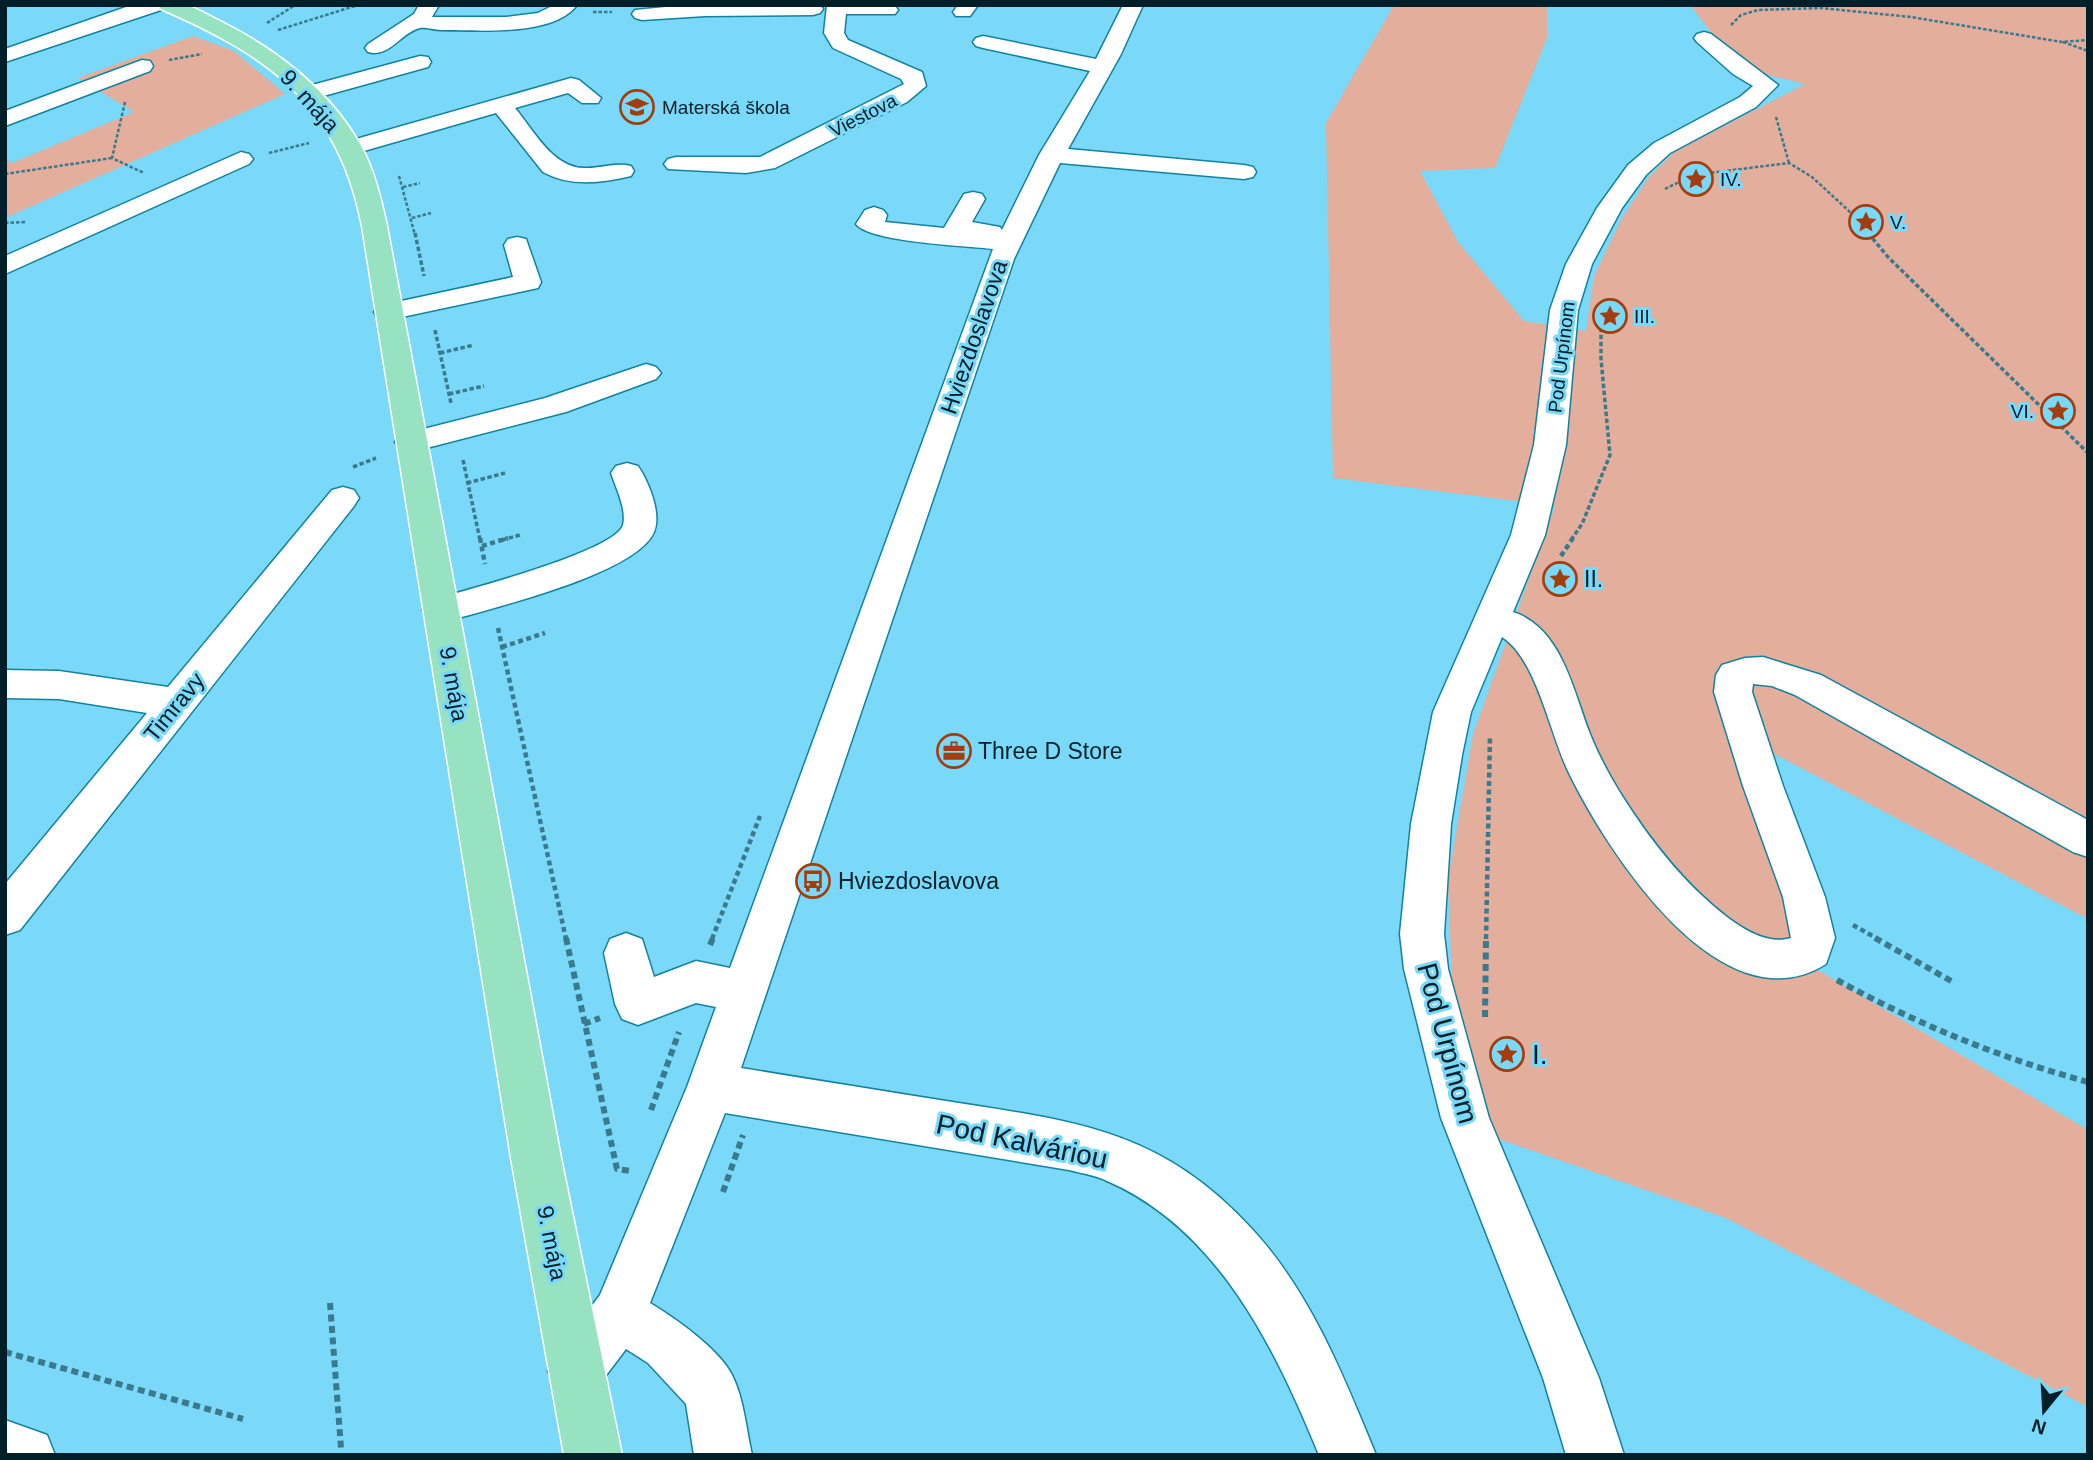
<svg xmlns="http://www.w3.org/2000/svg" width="2093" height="1460" viewBox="0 0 2093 1460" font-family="Helvetica,sans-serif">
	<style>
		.green { fill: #e3ae9c }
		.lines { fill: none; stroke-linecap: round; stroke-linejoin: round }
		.minor-casing { stroke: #11839f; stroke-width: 3 }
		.major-casing { stroke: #fff; stroke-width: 3 }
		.path-far3 { stroke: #3b798c; stroke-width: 2.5; stroke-dasharray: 3.5 2; stroke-linecap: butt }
		.path-far2 { stroke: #3b798c; stroke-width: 3.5; stroke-dasharray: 4.5 2.5; stroke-linecap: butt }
		.path-far1 { stroke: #3b798c; stroke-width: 4.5; stroke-dasharray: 5 3.5; stroke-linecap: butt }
		.path { stroke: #3b798c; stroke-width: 6; stroke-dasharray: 7 4.5; stroke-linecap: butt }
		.minor { fill: #fff; fill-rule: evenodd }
		.major { fill: #97e3c1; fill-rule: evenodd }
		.labels { text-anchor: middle; stroke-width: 6; stroke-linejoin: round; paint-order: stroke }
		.far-poi-label { font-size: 19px; fill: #001f28; stroke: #7ad9f8; text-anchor: start }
		.far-street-label { font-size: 19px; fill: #001f28; stroke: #7ad9f8 }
		.street-label { font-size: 23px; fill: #001f28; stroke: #7ad9f8 }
		.poi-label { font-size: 23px; fill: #001f28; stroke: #7ad9f8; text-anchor: start }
		.near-street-label { font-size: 28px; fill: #001f28; stroke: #7ad9f8 }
		.near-poi-label { font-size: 28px; fill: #001f28; stroke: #7ad9f8; text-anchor: start }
	</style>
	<rect width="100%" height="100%" fill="#7ad9f8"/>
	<g class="green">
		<path d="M1394,5H1547V38L1495,168L1420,171L1458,242L1524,321L1586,331L1594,276L1622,218L1648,178L1674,152L1805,84L1764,74L1716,39L1690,5H2088V919L1727,729L1811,966L2088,1130V1407L1726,1218L1487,1135L1453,1013L1448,880L1473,734L1555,506L1333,478L1326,123Z"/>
		<path d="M193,36L234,51L285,94L5,218V159L12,163L134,112L78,78Z"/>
	</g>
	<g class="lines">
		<g class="minor-casing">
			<g id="minor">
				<path d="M167,5L164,9L5,62V49L129,6Z"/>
				<path d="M419,5H439L432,17H506L538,13L554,5H577C553,37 478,30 441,30C435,30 425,27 420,28C400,33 390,58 368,52L365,48L368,44L414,14Z"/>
				<path d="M686,5H820L823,9L820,13L813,15L705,16L642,20L635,18L632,14L635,10Z"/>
				<path d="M827,5L895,6L898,10L895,14H846L844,33L848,40L922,72L926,86L907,102L775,168L746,173L668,169L664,164L668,159L676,157H760L904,84L901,79L833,48L824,33Z"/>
				<path d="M958,5H978L970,16H956L953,12Z"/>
				<path d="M1123,5H1143L1121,54L1068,149L1244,165L1253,167L1256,172L1253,177L1244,179L1060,163L1014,259L741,1068C809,1079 878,1090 946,1101C1072,1121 1159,1128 1251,1228C1310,1291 1344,1377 1376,1455H1319C1275,1348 1218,1228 1105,1180C1094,1175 1081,1173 1069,1170L725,1113L650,1303C675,1318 719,1349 732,1375C744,1399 746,1428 752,1455H694L686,1404L648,1363L626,1349L595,1390L576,1399L557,1390L548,1371L557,1352L600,1295L687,1087L716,1007L696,1003L638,1025L622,1019L615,1004L604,953L610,939L626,933L642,939L654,977L696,961L730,968L993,249C967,246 869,242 856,224L865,210L874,207L883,210L887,215L885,222L944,228L964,194L973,192L982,194L985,199L972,222L1000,227L1002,230L1039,155L1090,71L983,48L976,46L973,42L976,38L983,36L1096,59Z"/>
				<path d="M1704,32L1711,34L1778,85L1756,107L1670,153L1646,175L1622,208L1592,264L1578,310L1566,445L1545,535L1513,612C1562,628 1573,691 1590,734C1598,754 1608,773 1619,791C1649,839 1683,883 1727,917C1744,930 1769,945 1791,938L1783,897L1743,786L1714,692L1716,675L1722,665L1745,658L1763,657L1821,675L2088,820V857L2073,852L1795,695L1772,686L1753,684L1752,692L1783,786L1825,897L1835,938L1826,964C1721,1030 1607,851 1569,773C1550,735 1537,659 1502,637L1471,712L1462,755L1451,824L1444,934L1448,969L1489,1118L1599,1378L1624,1455H1566L1543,1378L1441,1118L1404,969L1400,934L1411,824L1433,712L1511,535L1534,445L1550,310L1566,264L1597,208L1628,165L1654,143L1740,97L1753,86L1733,74L1697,42L1694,38L1697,34Z"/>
				<path d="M420,56L428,57L431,62L428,67L309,100L301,98L298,93L301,88Z"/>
				<path d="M142,60L150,61L153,66L150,71L5,126V111Z"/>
				<path d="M571,78L579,80L601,98L598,103H582L568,93L515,108C534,131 554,170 587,168C602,168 616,162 631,166L634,171L631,176C601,183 570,187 543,172L496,113L350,155L342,153L338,148L342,143Z"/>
				<path d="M241,152L249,154L253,159L249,164L5,274V256Z"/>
				<path d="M517,237L526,239L541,282L538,288L388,320L378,318L374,312L378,306L513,277L504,245L508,239Z"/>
				<path d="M646,364L656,367L661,373L656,379L566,412L411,452L400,449L395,442L400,435L545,398Z"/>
				<path d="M627,463L638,466C648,481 662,513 654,532C636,575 487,609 441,623L428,619L423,610L428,601C459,592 615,552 623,525C627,510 616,488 611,473L616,466Z"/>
				<path d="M343,487L354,490L359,498L354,506L20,930L5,935V884L147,713L59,699L5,698V670L59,671L168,687L332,490Z"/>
				<path d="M5,1420L47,1435L55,1455H5Z"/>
			</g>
		</g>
		<g class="major-casing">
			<path id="major" d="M158,5C167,5 177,4 185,5C197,8 209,16 220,21C276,49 328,89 360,144C374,169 381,198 387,226L561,1158L622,1455H564L511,1158L362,226C338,104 269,56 161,9Z"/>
		</g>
		<g class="path-far3">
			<path d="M593,12H612"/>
			<path d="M267,23L295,5"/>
			<path d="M1731,25L1741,15L1758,10L1821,8L1911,17L2062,42L2088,40"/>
			<path d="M278,30L358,5"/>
			<path d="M2063,42L2088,51"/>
			<path d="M169,60L202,54"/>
			<path d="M125,102L112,158L144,173"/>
			<path d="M1776,117L1789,163"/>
			<path d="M269,153L309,143"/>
			<path d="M5,174L112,158"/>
			<path d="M399,176L415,235"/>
			<path d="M403,187L420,183"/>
			<path d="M1665,189L1693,175L1789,163L1812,177L1849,211L1869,235"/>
			<path d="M412,218L431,213"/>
			<path d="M5,223L25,222"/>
		</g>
		<g class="path-far2">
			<path d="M415,233L424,276"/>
			<path d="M1868,233L1888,257L2088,453"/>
			<path d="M435,330L451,403"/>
			<path d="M440,353L474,345"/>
			<path d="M449,394L484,386"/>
			<path d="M463,460L480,540"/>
			<path d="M353,467L376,458"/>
			<path d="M467,483L505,473"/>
			<path d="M502,540L520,535"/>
			<path d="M1571,540L1582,524L1610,455L1601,359V322"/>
		</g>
		<g class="path-far1">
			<path d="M480,538L485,564"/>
			<path d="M482,546L508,538"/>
			<path d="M1561,556L1573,538"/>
			<path d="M498,628L566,939"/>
			<path d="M502,647L545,633"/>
			<path d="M1853,925L1878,939"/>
			<path d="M712,939L760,816"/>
			<path d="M1486,939L1490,735"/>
		</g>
		<g class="path">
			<path d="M566,938L617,1169L630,1171"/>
			<path d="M1875,938L1953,982"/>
			<path d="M710,945L713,938"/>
			<path d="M1837,980C1917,1024 2000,1058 2088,1082"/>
			<path d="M1485,1017L1486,938"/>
			<path d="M584,1024L600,1018"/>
			<path d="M651,1110L679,1032"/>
			<path d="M723,1192L743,1135"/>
			<path d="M330,1303L341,1448"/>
			<path d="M5,1352L243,1419"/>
		</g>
		<use href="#minor" class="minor"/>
		<use href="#major" class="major"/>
	</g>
	<defs>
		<g id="school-ring" transform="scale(1.75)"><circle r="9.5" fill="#7ad9f8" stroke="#a23d0e" stroke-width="1.5"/><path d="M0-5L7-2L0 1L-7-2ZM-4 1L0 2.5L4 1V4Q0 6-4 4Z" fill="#a23d0e"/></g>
		<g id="sight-ring" transform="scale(1.75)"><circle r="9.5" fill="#7ad9f8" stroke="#a23d0e" stroke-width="1.5"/><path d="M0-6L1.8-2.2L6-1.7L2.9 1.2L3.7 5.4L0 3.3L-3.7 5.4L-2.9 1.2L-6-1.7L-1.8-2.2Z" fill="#a23d0e"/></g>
		<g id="office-ring" transform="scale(1.75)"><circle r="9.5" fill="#7ad9f8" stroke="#a23d0e" stroke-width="1.5"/><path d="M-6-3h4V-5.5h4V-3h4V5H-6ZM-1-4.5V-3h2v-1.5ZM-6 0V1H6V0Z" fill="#a23d0e"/></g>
		<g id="bus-ring" transform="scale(1.75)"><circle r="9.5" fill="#7ad9f8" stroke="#a23d0e" stroke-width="1.5"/><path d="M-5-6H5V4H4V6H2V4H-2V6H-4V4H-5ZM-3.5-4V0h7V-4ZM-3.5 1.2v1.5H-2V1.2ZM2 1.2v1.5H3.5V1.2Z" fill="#a23d0e"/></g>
	</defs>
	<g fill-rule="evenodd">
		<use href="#school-ring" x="637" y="107"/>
		<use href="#sight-ring" x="1696" y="179"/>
		<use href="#sight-ring" x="1866" y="222"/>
		<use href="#sight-ring" x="1610" y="316"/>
		<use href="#sight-ring" x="2058" y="411"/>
		<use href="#sight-ring" x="1560" y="579"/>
		<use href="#office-ring" x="954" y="751"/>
		<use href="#bus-ring" x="813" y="881"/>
		<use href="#sight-ring" x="1507" y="1054"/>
	</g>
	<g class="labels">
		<g class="far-poi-label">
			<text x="662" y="114">Materská škola</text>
			<text x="1720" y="186">IV.</text>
			<text x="1890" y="229">V.</text>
			<text x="1634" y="323">III.</text>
			<text x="2034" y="418" text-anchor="end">VI.</text>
		</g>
		<g class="far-street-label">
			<text transform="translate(863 115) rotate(-27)" y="7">Viestova</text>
			<text transform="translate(1561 357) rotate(-83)" y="7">Pod Urpínom</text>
		</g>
		<g class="street-label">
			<text transform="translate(310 101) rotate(48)" y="8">9. mája</text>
			<text transform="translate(974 337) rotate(-71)" y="8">Hviezdoslavova</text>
			<text transform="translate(454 684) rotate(80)" y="8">9. mája</text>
			<text transform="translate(174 707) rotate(-51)" y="8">Timravy</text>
			<text transform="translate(552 1243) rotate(79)" y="8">9. mája</text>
		</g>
		<g class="poi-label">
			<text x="1584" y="587">II.</text>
			<text x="978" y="759">Three D Store</text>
			<text x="838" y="889">Hviezdoslavova</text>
		</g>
		<g class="near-street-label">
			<text transform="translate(1448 1043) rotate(75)" y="10">Pod Urpínom</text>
			<text transform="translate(1022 1141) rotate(12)" y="10">Pod Kalváriou</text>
		</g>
		<g class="near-poi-label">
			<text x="1532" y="1064">I.</text>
		</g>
	</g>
	<rect width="2093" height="1460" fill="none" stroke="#001f28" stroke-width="14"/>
	<g transform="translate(2044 1411) rotate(198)" stroke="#7ad9f8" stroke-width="5" paint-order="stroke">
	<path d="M0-5L12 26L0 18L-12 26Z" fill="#001f28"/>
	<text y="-10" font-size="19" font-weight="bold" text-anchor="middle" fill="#001f28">N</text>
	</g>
</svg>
